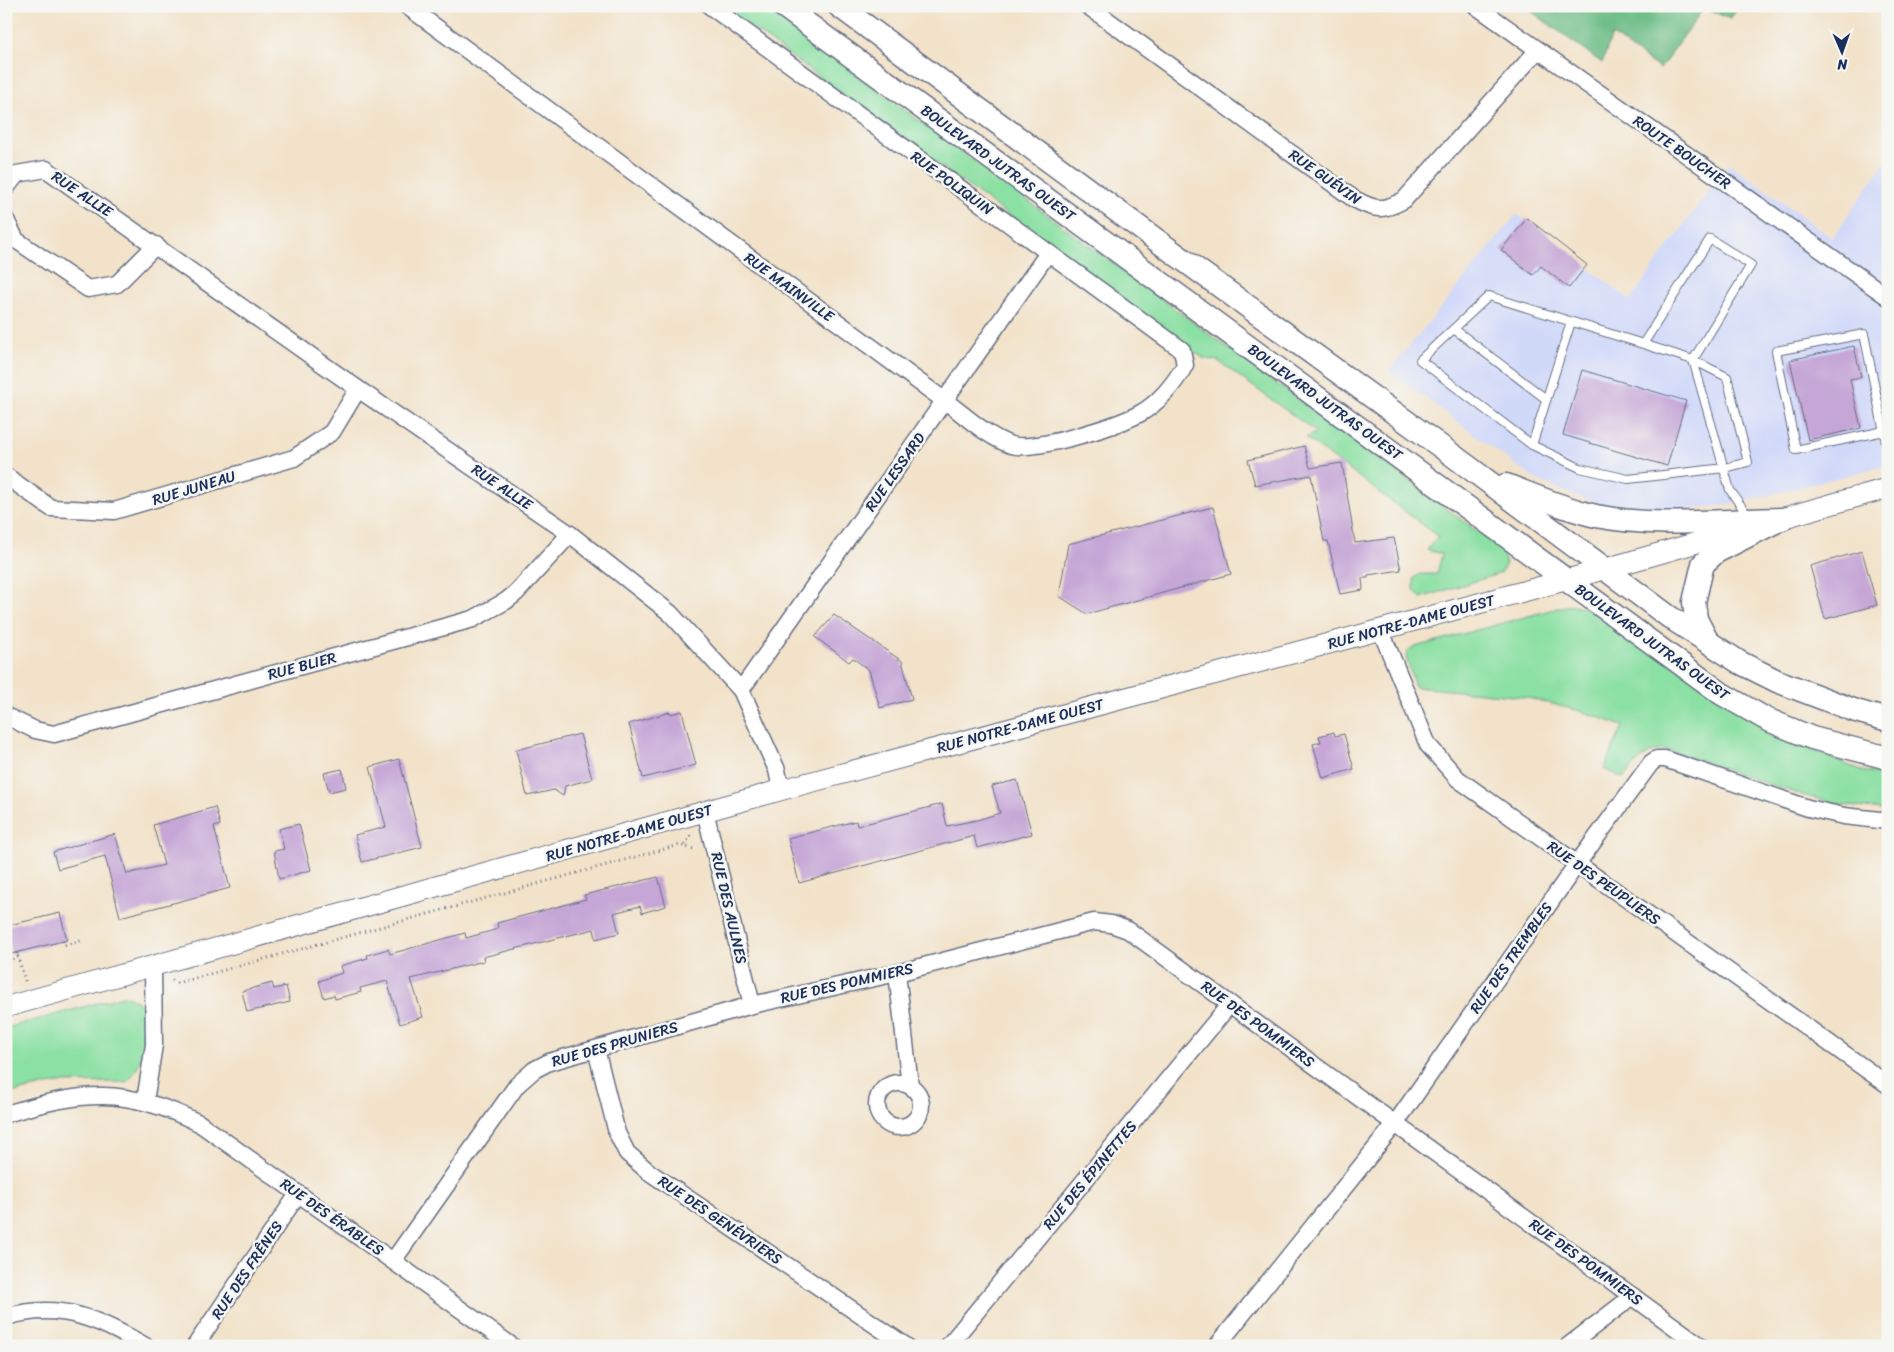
<svg xmlns="http://www.w3.org/2000/svg" width="1894" height="1352" viewBox="0 0 1894 1352" font-family="Sriracha,sans-serif">
	<style>
		.built { fill: #d1d9f9 }
		.green { fill: #8be0a3; stroke: #538880 }
		.forest { fill: #70be89; stroke: #467674 }
		.building { fill: #c5a6d6 }
		.lines { fill: none; stroke-linecap: round; stroke-linejoin: round }
		.service-casing { stroke: #666e83; stroke-width: 10 }
		.minor-casing { stroke: #666e83; stroke-width: 19 }
		.tertiary-casing { stroke: #666e83; stroke-width: 22 }
		.secondary-casing { stroke: #666e83; stroke-width: 25 }
		.path { stroke: #666e83; stroke-width: 3; stroke-dasharray: 1 4; stroke-linecap: butt }
		.service { stroke: #fff; stroke-width: 8 }
		.minor { stroke: #fff; stroke-width: 16 }
		.tertiary { stroke: #fff; stroke-width: 20 }
		.secondary { stroke: #fff; stroke-width: 22 }
		.labels { text-anchor: middle; stroke-width: 5; stroke-linejoin: round; paint-order: stroke }
		.street-label { font-size: 15px; fill: #1b2f5e; stroke: #f6f6f2 }
	</style>
	<rect width="100%" height="100%" fill="#f6f6f2"/>
	<filter id="ink" filterUnits="userSpaceOnUse"><feTurbulence type="fractalNoise" baseFrequency=".02" numOctaves="2"/><feDisplacementMap in="SourceGraphic" scale="10" xChannelSelector="R" yChannelSelector="G"/><feConvolveMatrix kernelMatrix="1 2 1 2 8 2 1 2 1" color-interpolation-filters="sRGB"/></filter>
	<filter id="wash" filterUnits="userSpaceOnUse"><feTurbulence type="fractalNoise" baseFrequency=".0096" numOctaves="4" result="noise"/><feDisplacementMap in="SourceGraphic" scale="20" xChannelSelector="R" yChannelSelector="G"/><feGaussianBlur stdDeviation="1.12" result="paint"/><feColorMatrix in="noise" values="0 0 0 0 0 0 0 0 0 0 0 0 0 0 0 0 0 1.4 0 .05"/><feComposite in="paint" operator="in"/></filter>
	<g filter="url(#wash)">
		<rect width="100%" height="100%" fill="#f2e2c9"/>
		<path class="built" d="M1888,158V465L1729,505L1649,512L1609,506L1577,497L1533,478L1389,371L1517,214L1630,300L1729,163L1832,238Z"/>
		<g class="green">
			<path d="M722,6H763L1500,548L1506,563L1501,573L1421,598L1414,590V578L1420,574H1437L1442,554L1427,550L1438,536L1306,438L1316,432L1218,361L1203,358Z"/>
			<path d="M1575,605L1587,609L1789,739L1861,771L1888,775V811L1843,805L1802,795L1666,750C1646,749 1635,765 1623,778L1604,769L1623,726L1584,712L1524,697L1415,687L1406,657L1407,652L1411,648L1565,606Z"/>
			<path d="M123,996L130,997L143,1006C146,1030 146,1066 126,1082L58,1083L6,1094V1028Z"/>
		</g>
		<path class="forest" d="M1524,6H1739L1730,19L1704,8L1660,69L1612,35L1602,63Z"/>
		<g id="blocks">
			<g class="building">
				<path d="M1527,218L1587,265L1569,288L1541,266L1533,275L1501,250Z"/>
				<path d="M1854,346L1861,377L1850,379L1861,428L1808,440L1790,360Z"/>
				<path d="M1582,370L1686,401L1667,466L1563,435Z"/>
				<path d="M1304,446L1310,468L1342,463L1355,543L1394,538L1401,570L1368,575V578H1362L1363,590L1340,594L1328,541H1324L1311,475L1255,485L1248,460Z"/>
				<path d="M1213,507L1231,574L1087,614L1059,596L1068,544Z"/>
				<path d="M1862,551L1877,605L1825,619L1810,566Z"/>
				<path d="M834,615L902,661L912,699L880,708L869,670L853,658L849,662L815,637Z"/>
				<path d="M682,711L696,765L643,778L629,724L670,712L671,714Z"/>
				<path d="M1334,732L1335,736L1344,734L1354,769L1323,778L1313,744L1321,742L1319,736Z"/>
				<path d="M580,734L592,779L565,786L563,796L554,790L527,796L516,750Z"/>
				<path d="M399,759L422,847L362,862L355,835L386,827L370,767Z"/>
				<path d="M342,769L346,788L329,792L324,773Z"/>
				<path d="M1017,780L1032,834L977,848L974,836L799,883L788,838L856,821L857,826L942,804L947,826L977,820L1000,813L992,786Z"/>
				<path d="M215,807L220,825L214,827L230,888L120,917L105,856L58,869L53,852L115,834L127,874L164,865L153,825Z"/>
				<path d="M299,824L311,870L279,879L274,851L284,849L279,829Z"/>
				<path d="M658,877L666,906L642,913L640,906L614,913L619,933L596,939L594,929L483,957L484,961L411,979L423,1017L400,1024L387,981L360,988L361,992L335,999L334,995L324,998L319,981L342,973L340,966L368,958L367,955L388,949L390,954L465,933L466,938L498,929L497,923L586,899L584,895Z"/>
				<path d="M60,913L67,940L11,954L6,926Z"/>
				<path d="M272,983L274,989L286,986L290,1002L247,1012L242,991Z"/>
			</g>
		</g>
	</g>
	<g filter="url(#ink)">
		<use href="#blocks" fill-opacity="0" stroke="#666e83" stroke-width="1"/>
		<g class="lines">
			<g class="service-casing">
				<g id="service">
					<path d="M1454,329L1546,399"/>
					<path d="M1643,344L1693,360L1727,377L1748,462L1725,468L1628,479L1580,468L1532,445L1420,360L1489,296L1643,344L1710,239L1751,265L1693,360L1730,490L1748,516"/>
					<path d="M1888,430L1884,431L1796,450L1776,351L1864,334L1888,452"/>
					<path d="M1532,445L1571,322"/>
				</g>
			</g>
			<g class="minor-casing">
				<g id="minor">
					<path d="M407,6L945,401C965,415 987,437 1011,445C1035,452 1116,426 1139,414C1158,404 1175,383 1185,365L1182,350L710,6"/>
					<path d="M1088,6L1354,199C1375,210 1382,212 1404,200L1537,51"/>
					<path d="M1476,6L1888,297"/>
					<path d="M6,188L17,174L46,169L358,389L570,534L670,613L741,690L777,770L781,790"/>
					<path d="M6,220L16,240L88,289L117,284L156,245"/>
					<path d="M6,476L51,508L114,511L294,458L332,432L358,389"/>
					<path d="M1381,631L1428,745L1458,779L1888,1085"/>
					<path d="M741,690L1048,253"/>
					<path d="M6,716L35,730L54,734L473,619L506,601L516,593L570,534"/>
					<path d="M705,811L752,1005"/>
					<path d="M897,973L910,1086"/>
					<path d="M596,1049L617,1133L627,1153L649,1172L906,1346"/>
					<circle cx="899" cy="1105" r="22"/>
					<path d="M145,1101L154,1045L153,967"/>
					<path d="M6,1114C83,1091 124,1086 199,1123L512,1346"/>
					<path d="M393,1261L517,1085L534,1070L549,1062L752,1005L897,973L1094,922L1111,924L1128,930L1701,1346"/>
					<path d="M6,1317C60,1301 99,1319 145,1346"/>
					<path d="M195,1346L298,1194"/>
					<path d="M948,1346L1230,1004"/>
					<path d="M1217,1346L1395,1124L1577,864L1651,763L1657,759H1665L1808,808L1844,816L1888,821"/>
					<path d="M1568,1346L1633,1296"/>
				</g>
			</g>
			<g class="tertiary-casing">
				<path id="tertiary" d="M6,1007L781,790L1566,580L1888,488"/>
			</g>
			<g class="secondary-casing">
				<g id="secondary">
					<path d="M783,6L1722,694L1766,719L1812,738L1888,758"/>
					<path d="M839,6L1170,250L1451,454L1668,616L1739,662L1777,681L1856,711L1888,720"/>
					<path d="M1506,485C1535,496 1565,509 1596,516C1656,528 1720,520 1782,519"/>
					<path d="M1708,642L1696,619L1694,602L1703,564L1716,552L1775,522"/>
				</g>
			</g>
			<g class="path">
				<path d="M685,845L691,835"/>
				<path d="M63,941L64,945L84,940"/>
				<path d="M6,952L11,959L18,957L26,984"/>
				<path d="M17,953L18,957"/>
				<path d="M172,980L177,983L679,845L694,849"/>
			</g>
			<use href="#service" class="service"/>
			<use href="#minor" class="minor"/>
			<use href="#tertiary" class="tertiary"/>
			<use href="#secondary" class="secondary"/>
		</g>
	</g>
	<g class="labels">
		<g class="street-label">
			<text transform="translate(1682 152) rotate(35)" y="5">ROUTE BOUCHER</text>
			<text transform="translate(998 163) rotate(36)" y="5">BOULEVARD JUTRAS OUEST</text>
			<text transform="translate(1325 177) rotate(35)" y="5">RUE GUÉVIN</text>
			<text transform="translate(952 183) rotate(36)" y="5">RUE POLIQUIN</text>
			<text transform="translate(82 194) rotate(34)" y="5">RUE ALLIE</text>
			<text transform="translate(789 287) rotate(36)" y="5">RUE MAINVILLE</text>
			<text transform="translate(1325 402) rotate(36)" y="5">BOULEVARD JUTRAS OUEST</text>
			<text transform="translate(895 472) rotate(-55)" y="5">RUE LESSARD</text>
			<text transform="translate(502 487) rotate(34)" y="5">RUE ALLIE</text>
			<text transform="translate(194 488) rotate(-17)" y="5">RUE JUNEAU</text>
			<text transform="translate(1411 622) rotate(-15)" y="5">RUE NOTRE-DAME OUEST</text>
			<text transform="translate(1652 642) rotate(36)" y="5">BOULEVARD JUTRAS OUEST</text>
			<text transform="translate(302 666) rotate(-15)" y="5">RUE BLIER</text>
			<text transform="translate(1020 726) rotate(-15)" y="5">RUE NOTRE-DAME OUEST</text>
			<text transform="translate(629 833) rotate(-16)" y="5">RUE NOTRE-DAME OUEST</text>
			<text transform="translate(1604 883) rotate(35)" y="5">RUE DES PEUPLIERS</text>
			<text transform="translate(729 908) rotate(77)" y="5">RUE DES AULNES</text>
			<text transform="translate(1511 958) rotate(-55)" y="5">RUE DES TREMBLES</text>
			<text transform="translate(847 983) rotate(-13)" y="5">RUE DES POMMIERS</text>
			<text transform="translate(1258 1024) rotate(36)" y="5">RUE DES POMMIERS</text>
			<text transform="translate(615 1044) rotate(-16)" y="5">RUE DES PRUNIERS</text>
			<text transform="translate(1090 1175) rotate(-50)" y="5">RUE DES ÉPINETTES</text>
			<text transform="translate(332 1217) rotate(35)" y="5">RUE DES ÉRABLES</text>
			<text transform="translate(720 1220) rotate(34)" y="5">RUE DES GENÉVRIERS</text>
			<text transform="translate(1586 1262) rotate(36)" y="5">RUE DES POMMIERS</text>
			<text transform="translate(247 1270) rotate(-56)" y="5">RUE DES FRÊNES</text>
		</g>
	</g>
	<rect width="1894" height="1352" fill="none" stroke="#f6f6f2" stroke-width="25"/>
	<g transform="translate(1842 52) rotate(178)" stroke="#f6f6f2" stroke-width="4" paint-order="stroke">
	<path d="M0-4L9 19L0 12L-9 19Z" fill="#1b2f5e"/>
	<text y="-8" font-size="14" font-weight="bold" text-anchor="middle" fill="#1b2f5e">N</text>
	</g>
</svg>
